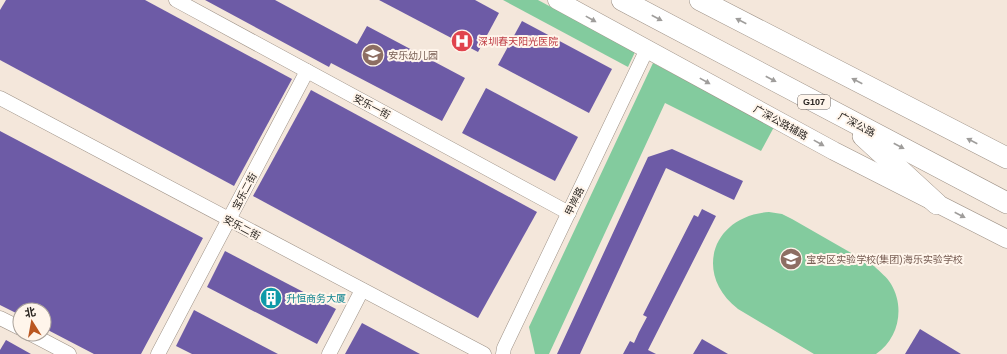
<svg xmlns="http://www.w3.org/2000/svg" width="1007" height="354" viewBox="0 0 1007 354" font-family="Helvetica,'Noto Sans SC',sans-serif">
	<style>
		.green { fill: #83cb9e }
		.building { fill: #6d5ba6 }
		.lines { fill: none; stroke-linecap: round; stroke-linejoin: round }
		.minor-casing { stroke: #9e9287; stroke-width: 15 }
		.major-casing { stroke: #9e9287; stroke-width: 19 }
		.highway-casing { stroke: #9e9287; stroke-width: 22 }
		.minor { stroke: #fff; stroke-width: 14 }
		.major { stroke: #fff; stroke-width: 18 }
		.highway { stroke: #fff; stroke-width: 21 }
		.oneway { fill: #9f9d9b }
		.labels { text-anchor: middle; stroke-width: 4; stroke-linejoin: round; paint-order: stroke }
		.shield { fill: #fff5eb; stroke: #6a635e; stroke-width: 1 }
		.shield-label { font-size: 9px; font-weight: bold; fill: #2a2521 }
		.health-label { font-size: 10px; fill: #be3a42; stroke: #fff5eb; text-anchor: start }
		.education-label { font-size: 10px; fill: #785e54; stroke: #fff5eb; text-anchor: start }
		.street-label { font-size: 10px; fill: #2a2521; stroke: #fff5eb }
		.culture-label { font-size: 10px; fill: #0d838f; stroke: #fff5eb; text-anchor: start }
	</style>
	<rect width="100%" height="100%" fill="#f4e7db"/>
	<g class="green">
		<path d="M503,0H538L635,52L628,67Z"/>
		<path d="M653,63L774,127L761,151L665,103L549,354H535L529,327Z"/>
		<path d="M769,212L782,214L792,219L874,266C880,272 887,277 891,284C905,307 899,339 876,354H814L738,309C693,274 712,216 769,212Z"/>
	</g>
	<g class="building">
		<path d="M6,0H145L292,79L234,186L0,60V10Z"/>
		<path d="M205,0H275L357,44L367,26L465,78L442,121L331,63L329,67Z"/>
		<path d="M379,0H475L499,13L478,52Z"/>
		<path d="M522,21L612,69L589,113L498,65Z"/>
		<path d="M486,88L578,137L555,181L462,133Z"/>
		<path d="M311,90L537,212L478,318L253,196Z"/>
		<path d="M0,131L203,238L141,354H94L44,328V310H20V315L0,305Z"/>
		<path d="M672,149L743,181L734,200L666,168L580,354H557L648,157Z"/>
		<path d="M702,209L716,216L648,350L656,354H623L630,341L634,343L639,332L647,317L643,315L694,215L698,217Z"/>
		<path d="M225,251L336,309L317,344L207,287Z"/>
		<path d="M194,310L278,354H192L176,346Z"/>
		<path d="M362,323L420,354H345Z"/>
		<path d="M920,329L961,354H905Z"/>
		<path d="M702,339L728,354H693Z"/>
		<path d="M6,340L31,354H0V350Z"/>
	</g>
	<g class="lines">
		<g class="minor-casing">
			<g id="minor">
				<path d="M176,0L569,213"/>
				<path d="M0,98L484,354"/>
				<path d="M0,318L20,328"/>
				<path d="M31,334L69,354"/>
				<path d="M158,354L307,71"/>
				<path d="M329,354L362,290"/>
				<path d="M503,354L504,348L647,49"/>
			</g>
		</g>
		<g class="major-casing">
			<path id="major" d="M557,0L834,151L1007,239"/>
		</g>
		<g class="highway-casing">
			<g id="highway">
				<path d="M622,0L1007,203"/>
				<path d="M700,0L1007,158"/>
				<path d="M863,136L937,204"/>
			</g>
		</g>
		<use href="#minor" class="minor"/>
		<use href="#major" class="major"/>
		<use href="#highway" class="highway"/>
	</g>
	<defs><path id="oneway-solid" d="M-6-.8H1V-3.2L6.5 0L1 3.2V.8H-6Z"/></defs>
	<g class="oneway">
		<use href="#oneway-solid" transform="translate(657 18) rotate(28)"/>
		<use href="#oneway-solid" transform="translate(591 19) rotate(29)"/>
		<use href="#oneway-solid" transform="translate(741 21) rotate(-153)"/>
		<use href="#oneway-solid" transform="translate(771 79) rotate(28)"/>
		<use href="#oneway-solid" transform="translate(705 81) rotate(29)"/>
		<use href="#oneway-solid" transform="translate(857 81) rotate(-153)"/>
		<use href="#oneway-solid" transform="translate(972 141) rotate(-153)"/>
		<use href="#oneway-solid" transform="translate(819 143) rotate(29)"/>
		<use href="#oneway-solid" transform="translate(899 146) rotate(28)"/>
		<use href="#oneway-solid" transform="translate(960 215) rotate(27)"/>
	</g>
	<defs>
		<g id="hospital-disc" transform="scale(1.15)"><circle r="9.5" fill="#e0444e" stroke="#fff5eb"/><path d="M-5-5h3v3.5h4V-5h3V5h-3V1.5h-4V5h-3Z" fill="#fff"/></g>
		<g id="school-disc" transform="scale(1.15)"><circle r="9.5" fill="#8d6e63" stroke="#fff5eb"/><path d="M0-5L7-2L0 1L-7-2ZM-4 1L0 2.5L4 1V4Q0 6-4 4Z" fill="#fff"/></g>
		<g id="building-disc" transform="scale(1.15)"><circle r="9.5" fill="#0f9aa8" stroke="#fff5eb"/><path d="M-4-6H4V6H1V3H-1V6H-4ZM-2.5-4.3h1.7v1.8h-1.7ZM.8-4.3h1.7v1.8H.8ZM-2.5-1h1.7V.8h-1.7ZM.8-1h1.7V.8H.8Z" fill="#fff"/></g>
	</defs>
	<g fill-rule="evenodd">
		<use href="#hospital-disc" x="462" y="41"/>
		<use href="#school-disc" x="373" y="55"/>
		<use href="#school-disc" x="791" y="259"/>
		<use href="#building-disc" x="271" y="298"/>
	</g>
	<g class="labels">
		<rect class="shield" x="798" y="95" width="32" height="14" rx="3"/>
		<g class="shield-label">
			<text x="814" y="105">G107</text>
		</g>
		<g class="health-label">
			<text x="478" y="45">深圳春天阳光医院</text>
		</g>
		<g class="education-label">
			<text x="388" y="59">安乐幼儿园</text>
			<text x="806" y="263">宝安区实验学校(集团)海乐实验学校</text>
		</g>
		<g class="street-label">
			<text transform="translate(372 106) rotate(28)" y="4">安乐一街</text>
			<text transform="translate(781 122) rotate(29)" y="4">广深公路辅路</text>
			<text transform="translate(857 124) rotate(28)" y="4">广深公路</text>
			<text transform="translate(244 191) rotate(-62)" y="4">宝乐二街</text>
			<text transform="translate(574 201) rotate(-64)" y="4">甲岸路</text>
			<text transform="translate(242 227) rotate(28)" y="4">安乐二街</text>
		</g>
		<g class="culture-label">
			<text x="286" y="302">升恒商务大厦</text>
		</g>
	</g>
	<g transform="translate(32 322) rotate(349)"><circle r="19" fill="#fff5eb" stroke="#aaa29a"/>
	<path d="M0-3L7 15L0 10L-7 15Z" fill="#ba5721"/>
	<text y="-6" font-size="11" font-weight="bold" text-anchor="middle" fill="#2a2521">北</text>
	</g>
</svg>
